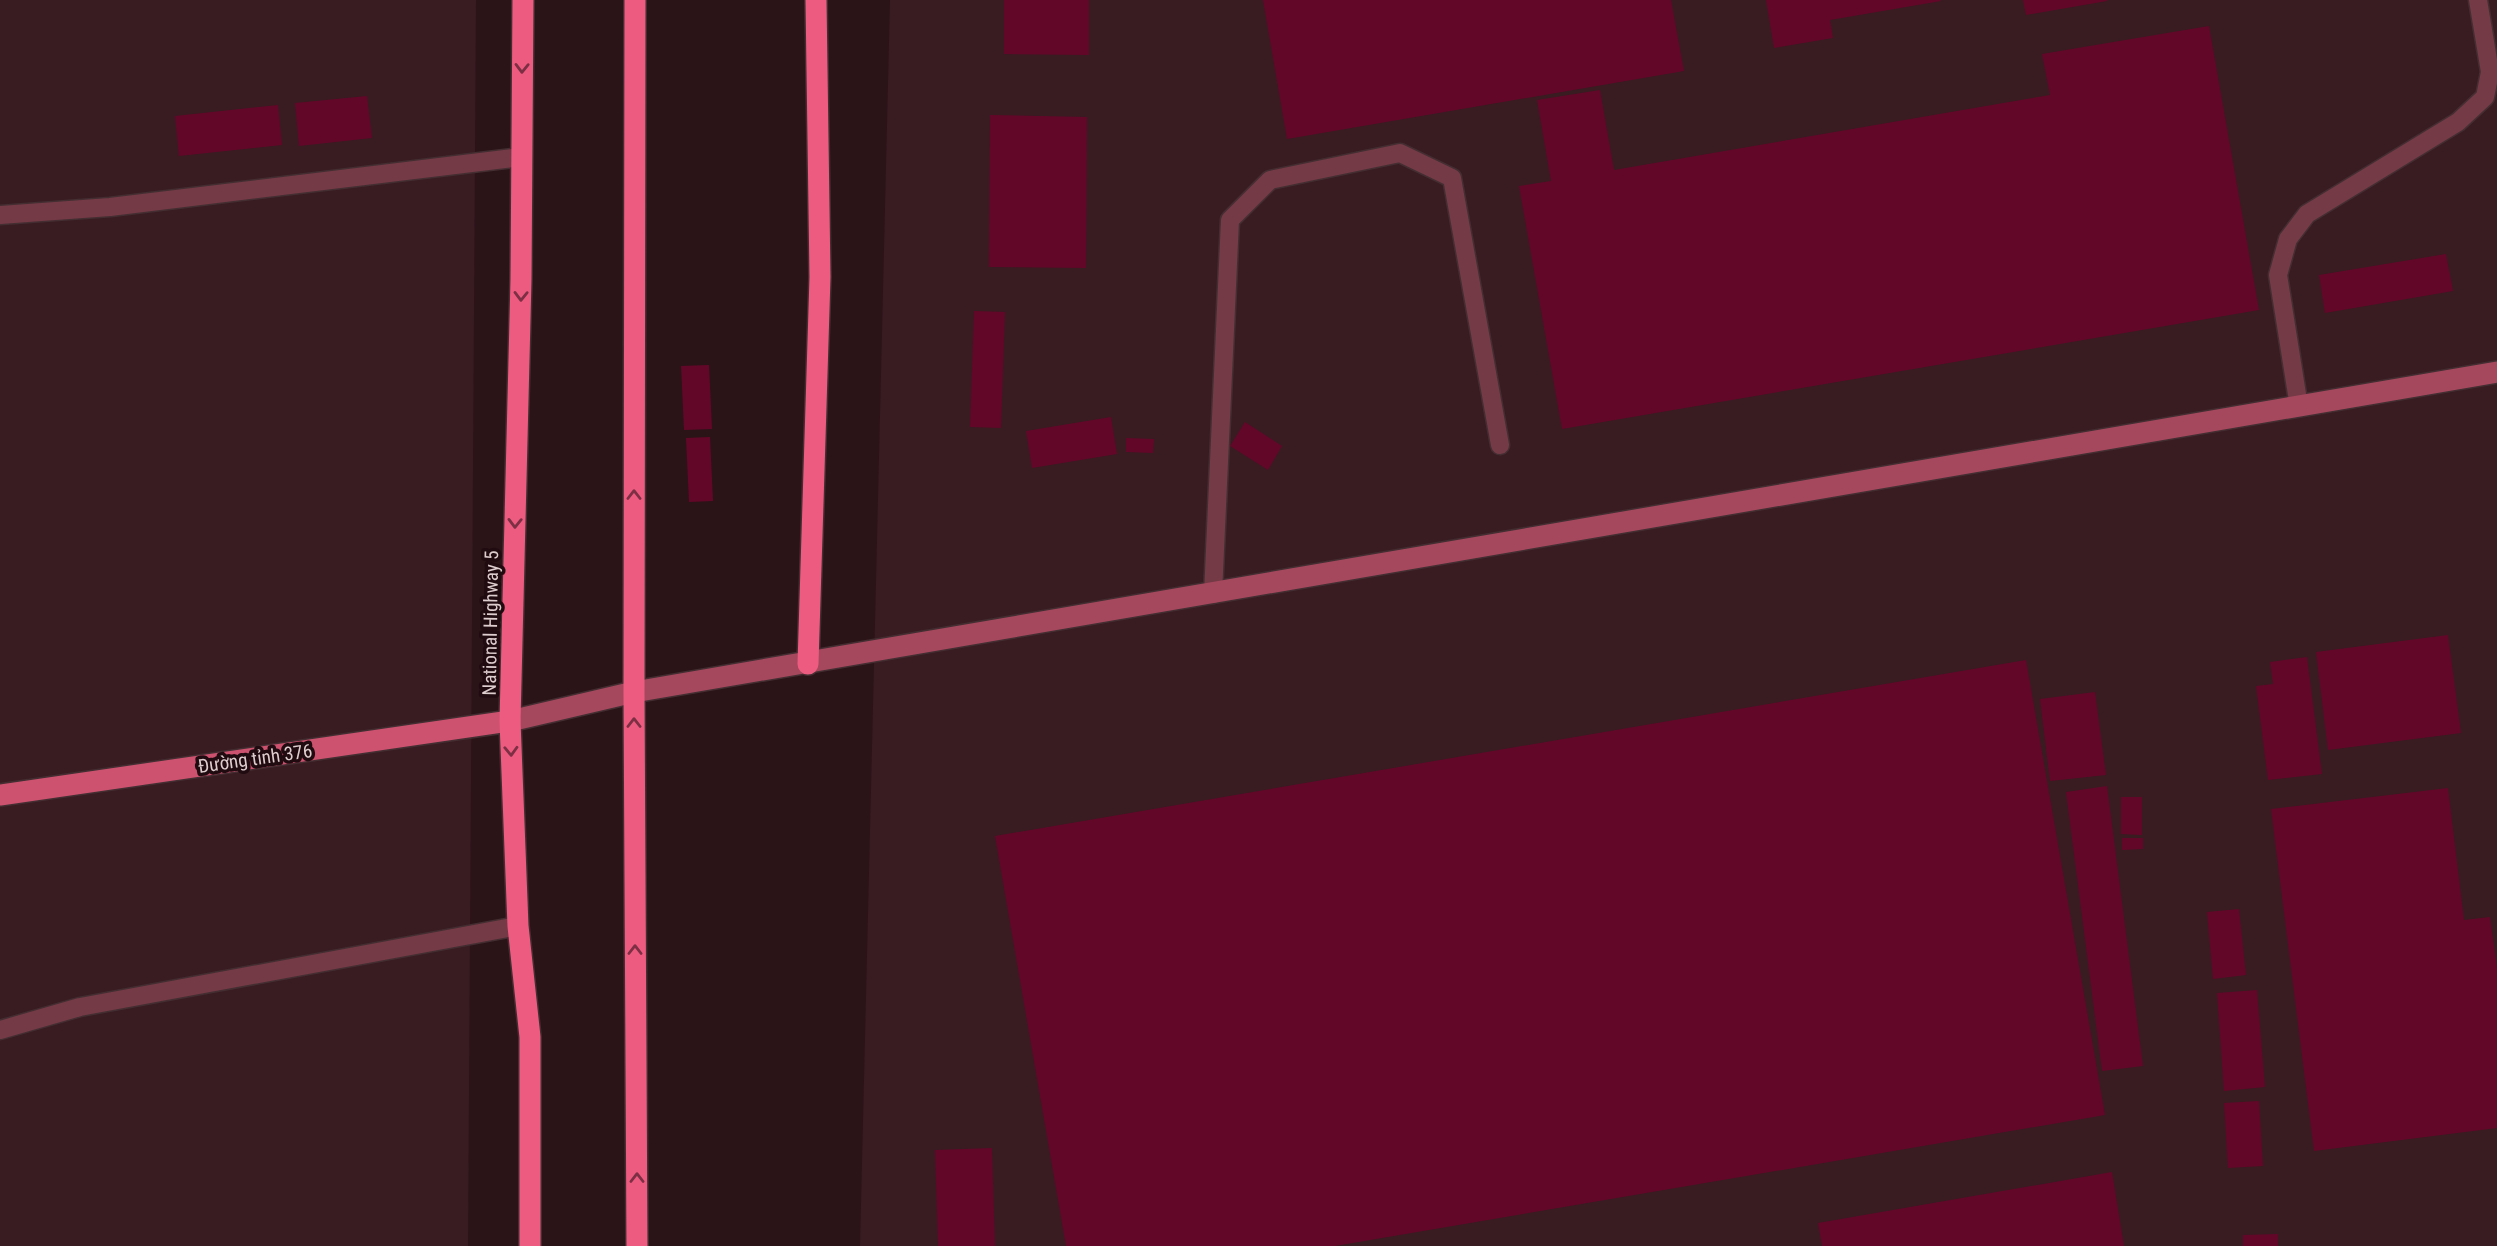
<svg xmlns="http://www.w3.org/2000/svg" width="2497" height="1246" viewBox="0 0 2497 1246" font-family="'Roboto Condensed',sans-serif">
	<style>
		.built { fill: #381c22 }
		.building { fill: #630728 }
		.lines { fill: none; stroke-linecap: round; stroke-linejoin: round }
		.lane-casing { stroke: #442e32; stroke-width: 21 }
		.secondary-casing { stroke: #442e32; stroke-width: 24 }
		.primary-casing { stroke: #442e32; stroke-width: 24 }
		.highway-casing { stroke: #442e32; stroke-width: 24 }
		.lane { stroke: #743a46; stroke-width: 18 }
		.secondary { stroke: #a5485e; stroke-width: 21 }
		.primary { stroke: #cc5270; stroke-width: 21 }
		.highway { stroke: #ee5b81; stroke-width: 21 }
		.oneway { stroke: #7d2f43 }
		.labels { text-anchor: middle; stroke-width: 7; stroke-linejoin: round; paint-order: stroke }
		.street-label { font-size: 19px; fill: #decdcf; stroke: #200b10 }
	</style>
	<rect width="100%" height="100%" fill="#2b1418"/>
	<g class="built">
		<path d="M0,0H476L468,1246H0Z"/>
		<path d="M890,0H2497V1246H860Z"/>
	</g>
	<g class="building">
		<path d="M1004,0H1089V55L1004,54Z"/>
		<path d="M1263,0H1671L1684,71L1287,139Z"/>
		<path d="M1766,0H1940L1941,1L1830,20L1833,38L1774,48Z"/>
		<path d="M2023,0H2107V1L2026,15Z"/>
		<path d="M2209,26L2259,310L1562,429L1519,186L1551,181L1537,100L1600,90L1614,170L2050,95L2042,54Z"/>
		<path d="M367,96L372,138L299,146L295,103Z"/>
		<path d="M278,105L282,145L179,156L175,116Z"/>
		<path d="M990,115L1087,117L1086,268L989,267Z"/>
		<path d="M2446,254L2453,291L2325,313L2319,275Z"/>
		<path d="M974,311L1005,312L1001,428L970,427Z"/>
		<path d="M709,365L712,429L684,430L681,366Z"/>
		<path d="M1111,417L1117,454L1032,468L1026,431Z"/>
		<path d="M1245,422L1282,446L1268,470L1230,446Z"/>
		<path d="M710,437L713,501L689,502L686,438Z"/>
		<path d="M1126,438L1154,439L1153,453L1126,452Z"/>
		<path d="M2448,635L2461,733L2328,750L2316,652Z"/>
		<path d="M2307,657L2322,774L2268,780L2256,686L2273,684L2270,662Z"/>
		<path d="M2026,660L2105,1115L1335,1246H1066L995,836Z"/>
		<path d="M2095,692L2106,775L2050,781L2040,699Z"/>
		<path d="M2107,786L2143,1066L2102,1071L2066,792Z"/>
		<path d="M2448,788L2464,920L2490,917L2497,968V1128L2314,1151L2271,809Z"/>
		<path d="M2121,797H2142V835L2121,834Z"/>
		<path d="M2122,838H2143V849L2122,850Z"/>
		<path d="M2239,909L2246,975L2213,979L2207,912Z"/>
		<path d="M2257,990L2265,1087L2224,1091L2217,993Z"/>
		<path d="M2259,1101L2263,1166L2228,1168L2224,1103Z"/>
		<path d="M992,1148L995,1246H938L935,1150Z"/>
		<path d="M2112,1172L2124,1246H1822L1818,1223Z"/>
		<path d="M2278,1234V1246H2243V1235Z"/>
	</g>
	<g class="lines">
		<g class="lane-casing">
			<g id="lane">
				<path d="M0,215L110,207L521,157"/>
				<path d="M2299,407L2278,275L2288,239L2307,214L2458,122L2485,97L2490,72L2478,0"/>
				<path d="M1213,594L1230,220L1270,180L1400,153L1452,178L1500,445"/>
				<path d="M0,1030L80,1007L518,926"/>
			</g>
		</g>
		<g class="secondary-casing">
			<path id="secondary" d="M510,721L634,692L2497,372"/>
		</g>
		<g class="primary-casing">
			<path id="primary" d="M0,795L510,721"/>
		</g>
		<g class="highway-casing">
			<g id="highway">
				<path d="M523,0L521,279L510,721L518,926L530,1037V1246"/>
				<path d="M635,0L634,692L637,1246"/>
				<path d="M808,664L820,277L816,0"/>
			</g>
		</g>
		<use href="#lane" class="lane"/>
		<use href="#secondary" class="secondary"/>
		<use href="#primary" class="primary"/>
		<use href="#highway" class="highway"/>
	</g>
	<defs><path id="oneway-chevron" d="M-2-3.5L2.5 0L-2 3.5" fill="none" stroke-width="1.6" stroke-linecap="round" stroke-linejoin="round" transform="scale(1.75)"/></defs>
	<g class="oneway">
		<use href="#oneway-chevron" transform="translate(522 68) rotate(91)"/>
		<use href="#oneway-chevron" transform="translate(521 296) rotate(91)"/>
		<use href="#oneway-chevron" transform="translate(634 495) rotate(-90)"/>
		<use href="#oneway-chevron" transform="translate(515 523) rotate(91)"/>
		<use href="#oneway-chevron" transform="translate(634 723) rotate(-90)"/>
		<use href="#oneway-chevron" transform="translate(511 751) rotate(88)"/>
		<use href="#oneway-chevron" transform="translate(635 950) rotate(-90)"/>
		<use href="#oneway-chevron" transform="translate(637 1178) rotate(-90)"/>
	</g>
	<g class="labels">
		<g class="street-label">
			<text transform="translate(490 623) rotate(-89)" y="7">National Highway 5</text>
			<text transform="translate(255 758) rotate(-8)" y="7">Đường tỉnh 376</text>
		</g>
	</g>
</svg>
